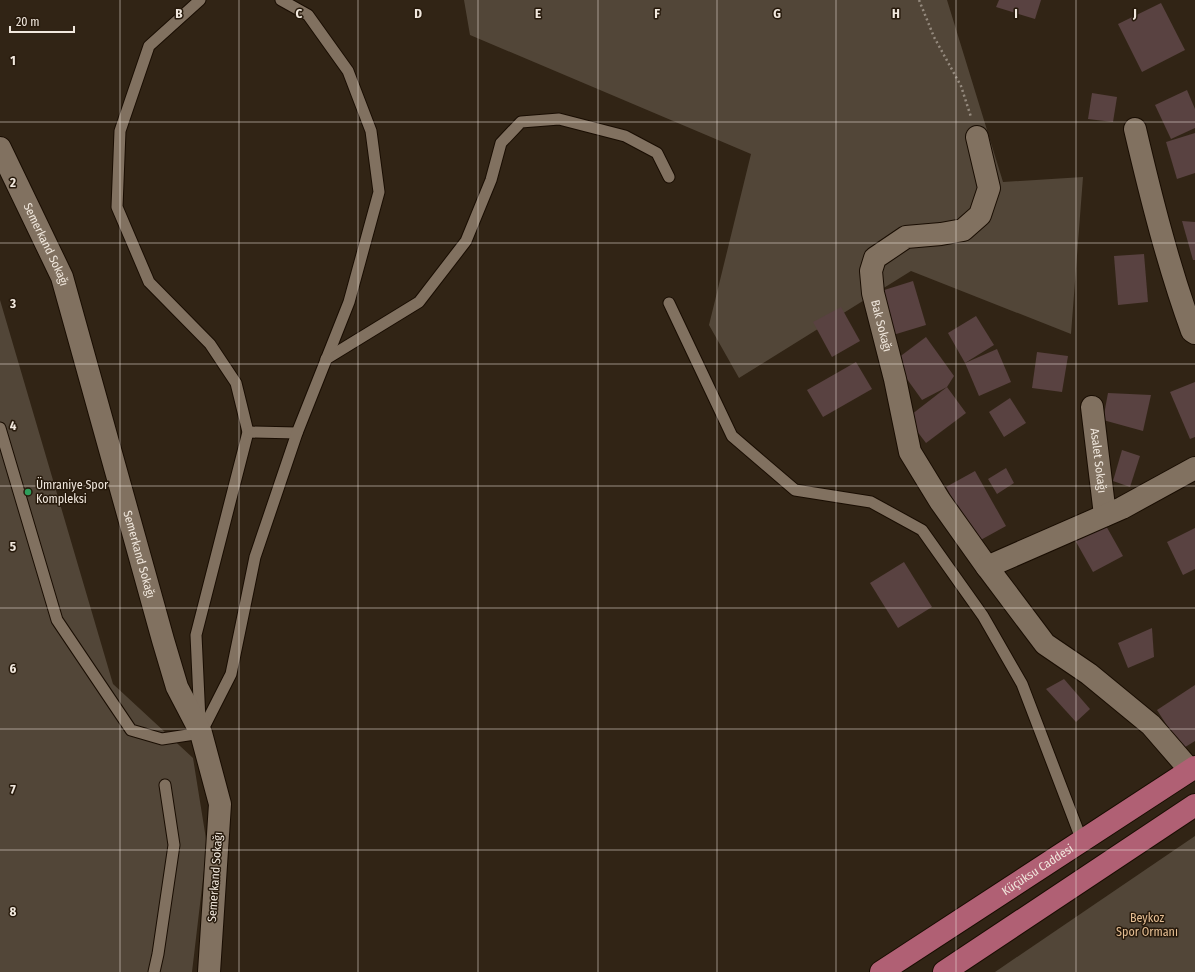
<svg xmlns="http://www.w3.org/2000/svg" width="1195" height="972" viewBox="0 0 1195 972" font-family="'Fira Sans Condensed',sans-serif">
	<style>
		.green { fill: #524638 }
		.building { fill: #594241 }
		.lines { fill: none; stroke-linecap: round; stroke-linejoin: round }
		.lane-casing { stroke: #190d02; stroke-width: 13 }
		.street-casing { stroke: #190d02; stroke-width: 24 }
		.primary-casing { stroke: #190d02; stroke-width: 24 }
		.path { stroke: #958a7e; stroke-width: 2.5; stroke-dasharray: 2 3; stroke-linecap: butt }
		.lane { stroke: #817160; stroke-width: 11 }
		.street { stroke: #817160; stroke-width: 22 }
		.primary { stroke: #b06074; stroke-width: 22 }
		.grid { fill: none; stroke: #f1e8de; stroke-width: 1; stroke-opacity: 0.55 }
		.leisure-dot { fill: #2e9e5b; stroke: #271a0c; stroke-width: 1.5 }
		.labels { text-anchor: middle; stroke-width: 3; stroke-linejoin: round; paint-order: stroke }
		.street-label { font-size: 12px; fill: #f1e8de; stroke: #271a0c }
		.poi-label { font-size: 12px; fill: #f1e8de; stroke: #271a0c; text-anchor: start }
		.park-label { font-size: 12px; fill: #e5be93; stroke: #271a0c }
		.grid-label { font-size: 13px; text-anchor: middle; font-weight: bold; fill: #f1e8de; stroke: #271a0c; stroke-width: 3; stroke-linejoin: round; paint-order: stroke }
	</style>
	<rect width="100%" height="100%" fill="#312415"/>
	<g class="green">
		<path d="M464,0H947L1003,182L1083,177L1071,334L911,271L739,378L709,325L751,154L470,35Z"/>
		<path d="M0,300L113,684L193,758L207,845L192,972H0Z"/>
		<path d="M1195,836V972H995Z"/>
	</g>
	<g class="building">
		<path d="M999,0H1041L1035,19L996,7Z"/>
		<path d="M1161,3L1185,50L1142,72L1118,24Z"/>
		<path d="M1187,90L1195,109V128L1171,139L1155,105Z"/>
		<path d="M1092,93L1117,97L1113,122L1088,119Z"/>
		<path d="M1195,133V173L1177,179L1166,142Z"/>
		<path d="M1182,221L1195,222V260H1193Z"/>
		<path d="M1144,254L1148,302L1118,305L1114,256Z"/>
		<path d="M913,281L926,325L893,335L881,291Z"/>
		<path d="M841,307L860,341L832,357L813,322Z"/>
		<path d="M976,316L994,345L965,363L948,333Z"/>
		<path d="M926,337L954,376L947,387L922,400L894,361Z"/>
		<path d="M997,349L1011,382L979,396L965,363Z"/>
		<path d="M1037,352L1068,356L1062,392L1032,388Z"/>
		<path d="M856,362L872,389L823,417L807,390Z"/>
		<path d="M1195,382V437L1190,439L1170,392Z"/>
		<path d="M947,387L966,413L926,443L907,418Z"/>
		<path d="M1108,393L1151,395L1143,431L1103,420Z"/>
		<path d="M1010,398L1026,423L1004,437L989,412Z"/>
		<path d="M1122,450L1140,456L1130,487L1113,481Z"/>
		<path d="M1006,468L1014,483L997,494L988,479Z"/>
		<path d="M975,471L1006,526L977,542L946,487Z"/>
		<path d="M1105,524L1123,556L1093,572L1075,540Z"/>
		<path d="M1195,528V569L1183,575L1167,542Z"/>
		<path d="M904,562L932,607L898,628L870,583Z"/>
		<path d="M1152,628L1154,657L1128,668L1118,643Z"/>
		<path d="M1064,679L1090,709L1076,722L1046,689Z"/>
		<path d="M1195,685V741L1182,749L1157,710Z"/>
	</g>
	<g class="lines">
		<g class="lane-casing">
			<g id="lane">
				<path d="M200,0L149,46L120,131L117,207L149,282L210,344L236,383L248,432L196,635L200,721"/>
				<path d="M669,303L732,436L795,490L871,502L922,530L983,616L1022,684L1082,841"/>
				<path d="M326,359L419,302L466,241L491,180L501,143L521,122L559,119L625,136L657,153L669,177"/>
				<path d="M0,428L57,620L131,730L162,739L201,733"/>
				<path d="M248,432L297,433"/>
				<path d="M201,733L231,674L255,557L297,433L349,302L379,192L371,131L348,71L308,15L281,0"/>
				<path d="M154,972L158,954L174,845L165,785"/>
			</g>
		</g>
		<g class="street-casing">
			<g id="street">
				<path d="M1135,129C1151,197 1168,265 1192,331L1195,333"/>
				<path id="s1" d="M977,137L989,188L980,215L963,230L941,234L906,237L875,258L871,271L873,293L895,379L910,452L940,501L987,567"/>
				<path id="s2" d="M0,148L62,277L163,640L177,687L201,733L220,804L209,972"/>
				<path id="s3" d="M1092,407L1105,515"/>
				<path d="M1190,770L1151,725L1089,674L1045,644L987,567L1122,508L1195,468"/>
			</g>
		</g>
		<g class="primary-casing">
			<g id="primary">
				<path id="s4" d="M881,972L1195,767"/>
				<path d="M944,972L1195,805"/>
			</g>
		</g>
		<path class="path" d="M919,0L934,37L961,86L971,117"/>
		<use href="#lane" class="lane"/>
		<use href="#street" class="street"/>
		<use href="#primary" class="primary"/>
	</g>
	<path class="grid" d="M120,0V972M239,0V972M358,0V972M478,0V972M598,0V972M717,0V972M836,0V972M956,0V972M1076,0V972M0,122H1195M0,243H1195M0,364H1195M0,486H1195M0,608H1195M0,729H1195M0,850H1195"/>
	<circle class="leisure-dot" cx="28" cy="492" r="4"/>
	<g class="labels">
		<g class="street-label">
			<text dy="4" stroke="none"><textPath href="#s2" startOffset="107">Semerkand Sokağı</textPath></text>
			<text dy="4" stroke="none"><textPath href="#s1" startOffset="268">Bak Sokağı</textPath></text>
			<text dy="4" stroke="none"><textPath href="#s3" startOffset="54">Asalet Sokağı</textPath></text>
			<text dy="4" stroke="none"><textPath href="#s2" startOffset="431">Semerkand Sokağı</textPath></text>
			<text dy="4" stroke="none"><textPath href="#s4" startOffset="187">Küçüksu Caddesi</textPath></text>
			<text transform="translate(215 877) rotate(-86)" y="4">Semerkand Sokağı</text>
		</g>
		<g class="poi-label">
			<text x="36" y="489">Ümraniye Spor<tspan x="36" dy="14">Kompleksi</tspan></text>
		</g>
		<g class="park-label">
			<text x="1147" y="922">Beykoz<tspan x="1147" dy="14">Spor Ormanı</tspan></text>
		</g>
	</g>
	<g class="grid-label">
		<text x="179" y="18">B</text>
		<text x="299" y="18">C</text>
		<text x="418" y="18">D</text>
		<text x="538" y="18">E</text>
		<text x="657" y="18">F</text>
		<text x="777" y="18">G</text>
		<text x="896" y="18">H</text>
		<text x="1016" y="18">I</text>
		<text x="1135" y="18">J</text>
		<text x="13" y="65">1</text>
		<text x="13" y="187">2</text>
		<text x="13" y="308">3</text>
		<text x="13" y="430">4</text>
		<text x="13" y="551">5</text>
		<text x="13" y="673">6</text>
		<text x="13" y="794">7</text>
		<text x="13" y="916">8</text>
	</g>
	<path d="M10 26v6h64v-6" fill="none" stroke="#f1e8de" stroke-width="2"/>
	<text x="16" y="26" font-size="12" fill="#f1e8de" stroke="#271a0c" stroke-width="3" paint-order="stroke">20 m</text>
</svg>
